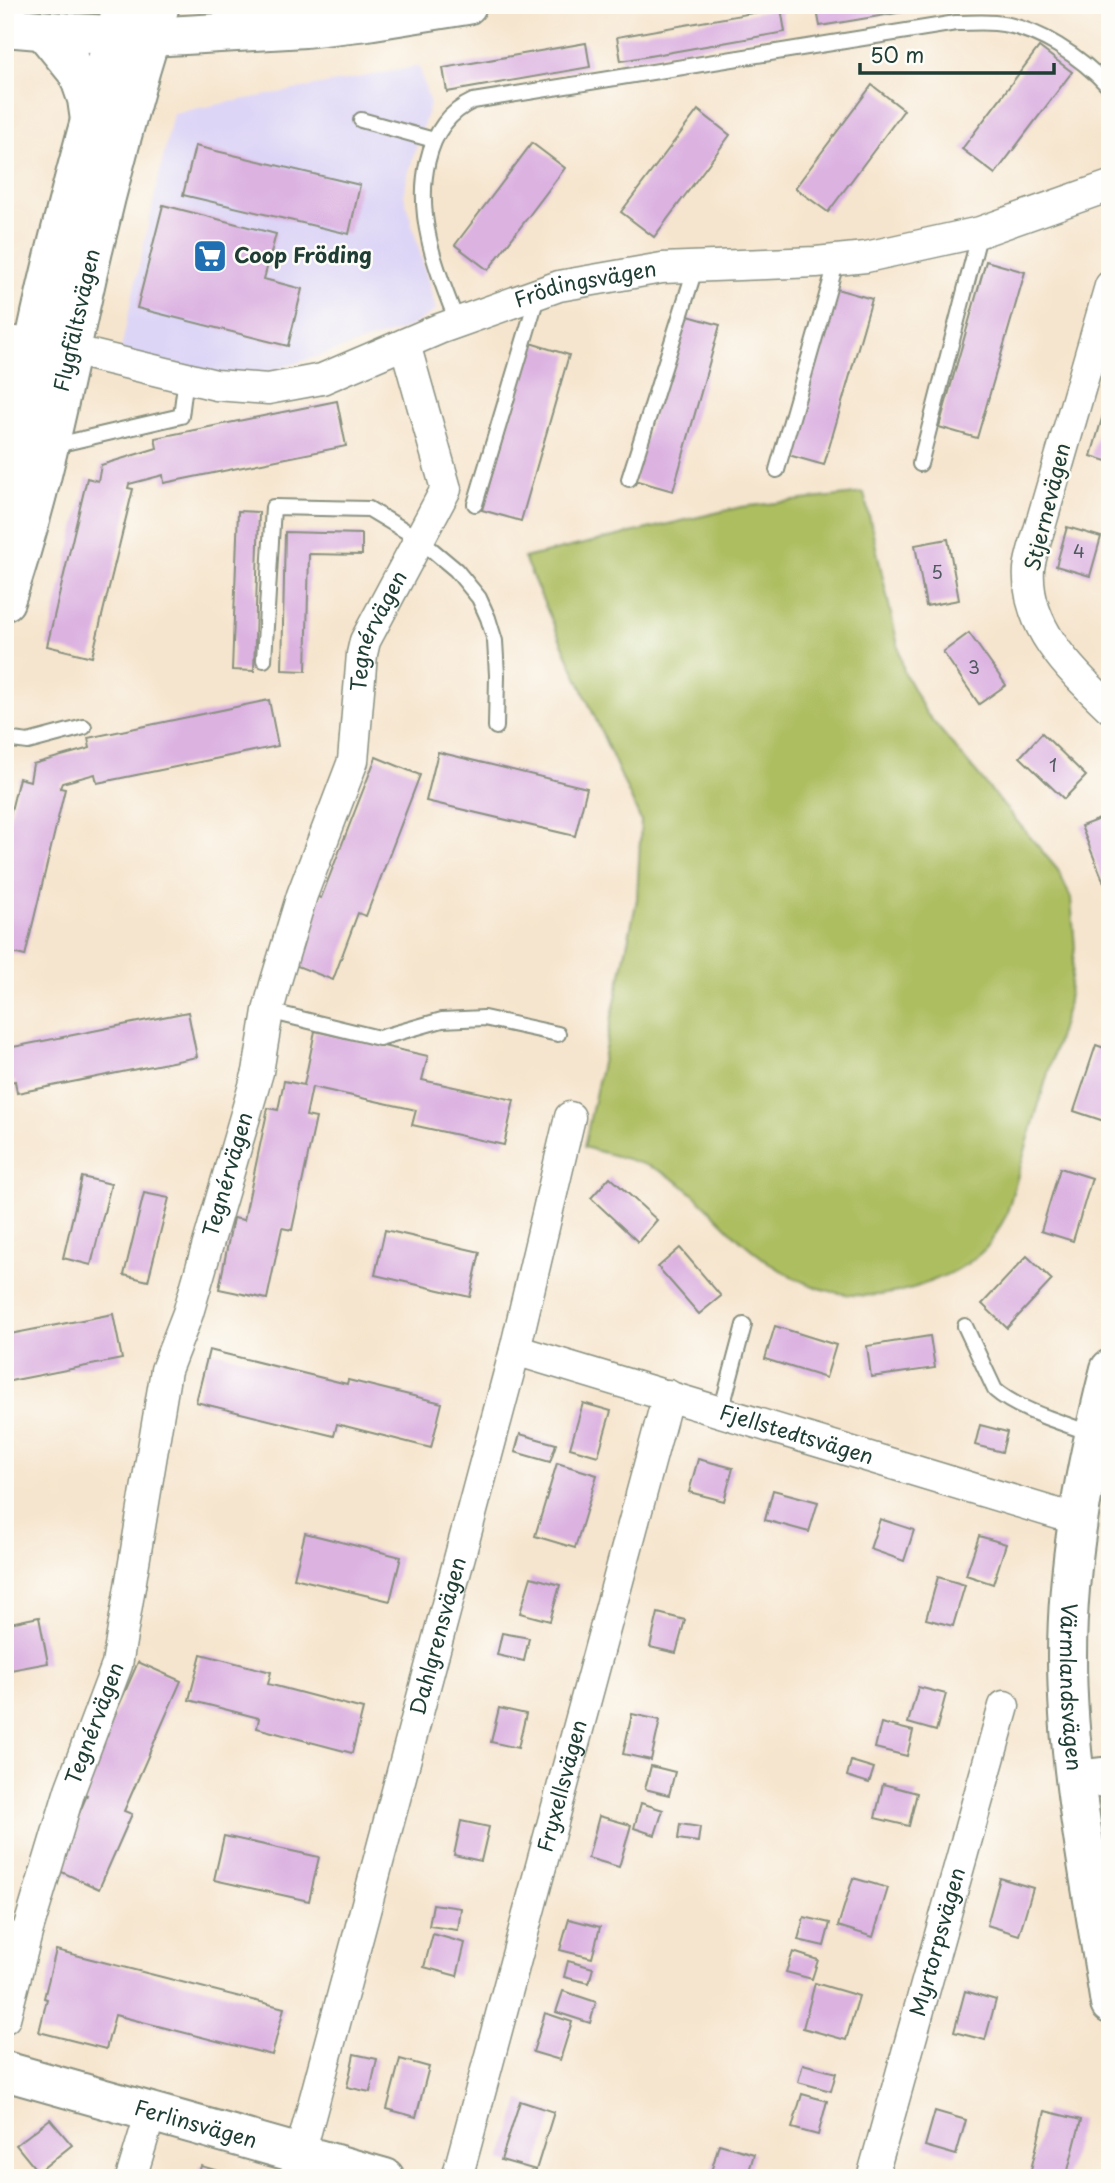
<svg xmlns="http://www.w3.org/2000/svg" width="1115" height="2183" viewBox="0 0 1115 2183" font-family="'Playpen Sans',sans-serif">
	<style>
		.built { fill: #ddd5f6 }
		.green { fill: #adbe60; stroke: #667e4a; stroke-width: 2 }
		.building { fill: #dcb2e1 }
		.lines { fill: none; stroke-linecap: round; stroke-linejoin: round }
		.lane-casing { stroke: #8a9181; stroke-width: 18 }
		.street-casing { stroke: #8a9181; stroke-width: 33 }
		.secondary-casing { stroke: #8a9181; stroke-width: 42 }
		.lane { stroke: #fff; stroke-width: 14 }
		.street { stroke: #fff; stroke-width: 30 }
		.secondary { stroke: #fff; stroke-width: 38 }
		.labels { text-anchor: middle; stroke-width: 5; stroke-linejoin: round; paint-order: stroke }
		.number-label { font-size: 18px; fill: #4e5a5f }
		.poi-label { font-size: 21px; font-weight: bold; fill: #1f3d34; stroke: #fdfcf7; text-anchor: start }
		.street-label { font-size: 21px; fill: #1f3d34; stroke: #fdfcf7 }
	</style>
	<rect width="100%" height="100%" fill="#fdfcf7"/>
	<filter id="ink" filterUnits="userSpaceOnUse"><feTurbulence type="fractalNoise" baseFrequency=".0143" numOctaves="2"/><feDisplacementMap in="SourceGraphic" scale="14" xChannelSelector="R" yChannelSelector="G"/><feConvolveMatrix kernelMatrix="1 2 1 2 8 2 1 2 1" color-interpolation-filters="sRGB"/></filter>
	<filter id="wash" filterUnits="userSpaceOnUse"><feTurbulence type="fractalNoise" baseFrequency=".00686" numOctaves="4" result="noise"/><feDisplacementMap in="SourceGraphic" scale="28" xChannelSelector="R" yChannelSelector="G"/><feGaussianBlur stdDeviation="1.57" result="paint"/><feColorMatrix in="noise" values="0 0 0 0 0 0 0 0 0 0 0 0 0 0 0 0 0 1.4 0 .05"/><feComposite in="paint" operator="in"/></filter>
	<g filter="url(#wash)">
		<rect width="100%" height="100%" fill="#f6e5ce"/>
		<path class="built" d="M419,66L430,104L408,174L404,195L436,310L408,328L245,379L120,353L173,113Z"/>
		<path class="green" d="M864,493L904,672L926,713L1058,870L1071,898L1075,947L1067,1008L1006,1216C1000,1226 994,1239 986,1248C969,1265 954,1272 932,1281C862,1311 802,1293 745,1244C717,1220 694,1188 660,1171C641,1161 606,1154 584,1147L637,899L641,821L524,558L741,507Z"/>
		<g id="blocks">
			<g class="building">
				<path d="M816,5H933V7L820,26Z"/>
				<path d="M781,8L785,32L621,61L617,37Z"/>
				<path d="M586,43L590,67L447,92L443,68Z"/>
				<path d="M1039,47L1072,72L995,174L962,149Z"/>
				<path d="M872,85L904,110L828,212L795,188Z"/>
				<path d="M698,110L730,135L654,237L621,212Z"/>
				<path d="M532,143L565,168L488,270L455,245Z"/>
				<path d="M195,146L360,185L349,234L183,195Z"/>
				<path d="M163,205L276,234L264,279L302,289L288,346L137,308Z"/>
				<path d="M986,261L1025,272L977,438L939,427Z"/>
				<path d="M833,288L872,299L824,465L785,454Z"/>
				<path d="M681,314L720,325L673,491L634,480Z"/>
				<path d="M530,343L569,355L521,521L482,510Z"/>
				<path d="M337,401L346,446L164,483L163,475L129,484L128,488L133,489L92,657L47,646L87,478L98,481L101,465L157,448L155,438Z"/>
				<path d="M1103,415L1110,417V462L1091,456Z"/>
				<path d="M238,511L259,512L254,671L232,670Z"/>
				<path d="M1067,527L1101,537L1090,576L1056,566Z"/>
				<path d="M285,532L362,534V555L309,554L306,671L282,670Z"/>
				<path d="M948,539L959,600L926,606L915,545Z"/>
				<path d="M969,633L1006,685L979,704L943,652Z"/>
				<path d="M269,700L278,746L97,783L95,774L62,783L60,788L65,789L25,956L5,951V835L19,778L30,781L33,764L90,748L88,738Z"/>
				<path d="M1042,733L1086,776L1064,799L1020,757Z"/>
				<path d="M438,752L587,788L575,836L426,801Z"/>
				<path d="M376,757L420,775L366,916L358,913L333,980L287,962L313,895L321,898Z"/>
				<path d="M1110,815V883L1105,885L1081,826Z"/>
				<path d="M1108,985H1110V1011L1105,1010Z"/>
				<path d="M188,1012L197,1057L17,1093L15,1081L5,1083V1056H9L8,1048Z"/>
				<path d="M315,1031L428,1056L422,1080L514,1100L504,1145L412,1125L416,1110L312,1087L306,1116L316,1118L292,1230L282,1228L267,1299L219,1289L233,1218L244,1220L268,1108L278,1110L284,1081L304,1085Z"/>
				<path d="M1096,1045L1110,1050V1123L1074,1111Z"/>
				<path d="M1060,1168L1092,1178L1073,1241L1041,1231Z"/>
				<path d="M82,1177L111,1184L91,1265L63,1258Z"/>
				<path d="M610,1177L657,1220L638,1242L591,1198Z"/>
				<path d="M144,1193L169,1198L148,1281L124,1275Z"/>
				<path d="M385,1230L480,1252L470,1297L375,1275Z"/>
				<path d="M680,1248L721,1296L699,1314L658,1267Z"/>
				<path d="M1027,1256L1052,1280L1007,1328L982,1304Z"/>
				<path d="M113,1314L122,1359L5,1382V1335Z"/>
				<path d="M775,1326L836,1345L826,1378L765,1359Z"/>
				<path d="M930,1336L935,1368L871,1377L867,1346Z"/>
				<path d="M209,1350L347,1384L348,1380L442,1403L431,1448L337,1424L334,1436L196,1402Z"/>
				<path d="M583,1403L611,1411L598,1456L570,1448Z"/>
				<path d="M980,1425L1007,1432L1002,1452L975,1445Z"/>
				<path d="M520,1434L556,1444L550,1462L515,1452Z"/>
				<path d="M698,1459L733,1468L724,1501L689,1492Z"/>
				<path d="M557,1463L597,1475L575,1548L535,1536Z"/>
				<path d="M773,1490L818,1502L809,1532L765,1520Z"/>
				<path d="M880,1519L914,1530L904,1561L870,1549Z"/>
				<path d="M305,1533L401,1557L390,1601L294,1578Z"/>
				<path d="M979,1536L1006,1544L993,1584L966,1575Z"/>
				<path d="M531,1577L560,1585L550,1621L520,1613Z"/>
				<path d="M938,1577L965,1585L953,1626L926,1619Z"/>
				<path d="M658,1613L685,1620L676,1653L650,1647Z"/>
				<path d="M39,1617L48,1663L5,1671V1624Z"/>
				<path d="M502,1633L529,1638L524,1661L497,1655Z"/>
				<path d="M201,1654L271,1672L268,1684L363,1709L352,1753L257,1728L259,1718L189,1700Z"/>
				<path d="M138,1662L181,1681L124,1811L132,1814L99,1889L55,1869L87,1795L81,1792Z"/>
				<path d="M918,1687L946,1694L936,1731L908,1723Z"/>
				<path d="M499,1708L526,1714L518,1748L491,1742Z"/>
				<path d="M632,1714L660,1720L651,1760L623,1754Z"/>
				<path d="M881,1723L913,1731L907,1756L875,1748Z"/>
				<path d="M851,1761L874,1768L869,1783L847,1776Z"/>
				<path d="M651,1766L675,1772L669,1795L645,1789Z"/>
				<path d="M883,1784L917,1793L909,1826L875,1818Z"/>
				<path d="M641,1803L663,1810L655,1835L634,1828Z"/>
				<path d="M599,1816L631,1825L619,1867L588,1858Z"/>
				<path d="M461,1821L489,1827L481,1861L454,1855Z"/>
				<path d="M680,1824L700,1827L698,1842L678,1839Z"/>
				<path d="M224,1836L319,1857L309,1901L214,1880Z"/>
				<path d="M853,1878L888,1888L873,1937L838,1926Z"/>
				<path d="M1000,1878L1033,1888L1019,1935L987,1925Z"/>
				<path d="M433,1904L461,1908L458,1930L429,1926Z"/>
				<path d="M804,1917L830,1923L824,1946L798,1940Z"/>
				<path d="M569,1919L600,1927L592,1958L560,1950Z"/>
				<path d="M433,1934L465,1943L457,1976L424,1967Z"/>
				<path d="M56,1950L284,2008L272,2055L115,2015L106,2049L39,2032L47,1999L44,1998Z"/>
				<path d="M793,1952L818,1960L812,1979L786,1972Z"/>
				<path d="M568,1961L593,1968L589,1983L564,1977Z"/>
				<path d="M815,1983L859,1996L846,2040L803,2028Z"/>
				<path d="M563,1991L596,2002L590,2023L556,2012Z"/>
				<path d="M965,1991L996,2000L985,2040L954,2032Z"/>
				<path d="M545,2013L572,2022L560,2060L533,2052Z"/>
				<path d="M354,2054L377,2059L370,2092L347,2087Z"/>
				<path d="M400,2059L429,2067L416,2117L387,2109Z"/>
				<path d="M803,2064L836,2073L831,2091L798,2082Z"/>
				<path d="M802,2094L827,2101L818,2135L792,2128Z"/>
				<path d="M520,2101L554,2112L536,2170L501,2160Z"/>
				<path d="M935,2111L966,2120L956,2155L925,2146Z"/>
				<path d="M1045,2111L1081,2120L1066,2178H1029Z"/>
				<path d="M50,2119L72,2145L38,2172L16,2145Z"/>
				<path d="M719,2144L754,2154L747,2178H732L711,2172Z"/>
				<path d="M201,2166L229,2174L228,2178H197Z"/>
			</g>
		</g>
	</g>
	<g filter="url(#ink)">
		<use href="#blocks" fill-opacity="0" stroke="#8a9181" stroke-width="2"/>
		<g class="lines">
			<g class="lane-casing">
				<g id="lane">
					<path d="M361,120L434,140"/>
					<path d="M457,322C447,295 435,268 429,239C418,191 422,124 473,101L956,23C969,23 982,22 995,23C1038,27 1081,57 1110,88"/>
					<path d="M65,443L181,416L186,377"/>
					<path d="M920,464L980,232"/>
					<path d="M777,470L837,260"/>
					<path d="M629,479L696,266"/>
					<path d="M475,504L538,294"/>
					<path d="M264,660L273,507L369,509L419,539L456,570L479,598L488,618L495,641L497,675L496,727"/>
					<path d="M5,739L28,742L84,727"/>
					<path d="M268,1011L379,1038L442,1020L484,1018L558,1034"/>
					<path d="M965,1326L995,1390C1019,1411 1062,1422 1092,1434"/>
					<path d="M721,1411L744,1325"/>
					<path d="M5,1924L10,1929L27,1933"/>
				</g>
			</g>
			<g class="street-casing">
				<g id="street">
					<path d="M1110,286L1037,537C1034,547 1030,559 1029,569C1025,628 1072,671 1110,708"/>
					<path d="M5,341L34,344"/>
					<path id="s1" d="M71,350L216,385L268,389L322,379L439,329L559,286L662,268L816,262L866,257L980,232L1110,186"/>
					<path id="s2" d="M515,1350L1078,1520"/>
					<path id="s3" d="M5,2018L27,1933L70,1790L117,1665L166,1370L188,1313L258,1072L268,1011L276,981L302,895L353,761L362,654L365,641L446,489L405,344"/>
					<path id="s4" d="M300,2154L515,1350L570,1117"/>
					<path d="M131,2178L151,2112"/>
					<path id="s5" d="M457,2178L668,1395"/>
					<path id="s6" d="M872,2178L1004,1706"/>
				</g>
			</g>
			<g class="secondary-casing">
				<g id="secondary">
					<path d="M5,27L74,33L150,37L305,28L367,21L467,5"/>
					<path d="M44,31L78,73L87,99L90,120"/>
					<path d="M5,516C27,342 74,173 123,5"/>
					<path id="s7" d="M5,601C38,506 58,406 80,308C102,206 129,105 160,5"/>
					<path id="s8" d="M1110,1369C1086,1464 1067,1559 1067,1657C1067,1772 1093,1891 1110,2004"/>
					<path d="M1076,1780L1110,1776"/>
					<path id="s9" d="M5,2071L385,2178"/>
				</g>
			</g>
			<use href="#lane" class="lane"/>
			<use href="#street" class="street"/>
			<use href="#secondary" class="secondary"/>
		</g>
	</g>
	<defs>
		<g id="supermarket-square" transform="scale(1.75)"><rect x="-9" y="-9" width="18" height="18" rx="4" fill="#1f6fb2" stroke="#fdfcf7"/><path d="M-6-5.5h2.5l.6 2H6L4.5 2H-2.5L-4.4-4H-6ZM-1.5 3.2a1.3 1.3 0 1 0 .1 0ZM3 3.2a1.3 1.3 0 1 0 .1 0Z" fill="#fff"/></g>
	</defs>
	<g fill-rule="evenodd">
		<use href="#supermarket-square" x="210" y="256"/>
	</g>
	<g class="labels">
		<g class="number-label">
			<text x="1079" y="558">4</text>
			<text x="937" y="579">5</text>
			<text x="974" y="674">3</text>
			<text x="1053" y="772">1</text>
		</g>
		<g class="poi-label">
			<text x="234" y="263">Coop Fröding</text>
		</g>
		<g class="street-label">
			<text dy="7" stroke="none"><textPath href="#s1" startOffset="537">Frödingsvägen</textPath></text>
			<text dy="7" stroke="none"><textPath href="#s7" startOffset="290">Flygfältsvägen</textPath></text>
			<text transform="translate(1048 507) rotate(-76)" y="7">Stjernevägen</text>
			<text dy="7" stroke="none"><textPath href="#s3" startOffset="1442">Tegnérvägen</textPath></text>
			<text dy="7" stroke="none"><textPath href="#s3" startOffset="875">Tegnérvägen</textPath></text>
			<text dy="7" stroke="none"><textPath href="#s2" startOffset="294">Fjellstedtsvägen</textPath></text>
			<text dy="7" stroke="none"><textPath href="#s4" startOffset="536">Dahlgrensvägen</textPath></text>
			<text dy="7" stroke="none"><textPath href="#s8" startOffset="322">Värmlandsvägen</textPath></text>
			<text dy="7" stroke="none"><textPath href="#s3" startOffset="308">Tegnérvägen</textPath></text>
			<text dy="7" stroke="none"><textPath href="#s5" startOffset="406">Fryxellsvägen</textPath></text>
			<text dy="7" stroke="none"><textPath href="#s6" startOffset="245">Myrtorpsvägen</textPath></text>
			<text dy="7" stroke="none"><textPath href="#s9" startOffset="198">Ferlinsvägen</textPath></text>
		</g>
	</g>
	<rect width="1115" height="2183" fill="none" stroke="#fdfcf7" stroke-width="28"/>
	<path d="M860 63v10h194v-10" fill="none" stroke="#1f3d34" stroke-width="3.5"/>
	<text x="870" y="63" font-size="21" fill="#1f3d34" stroke="#fdfcf7" stroke-width="5" paint-order="stroke">50 m</text>
</svg>
